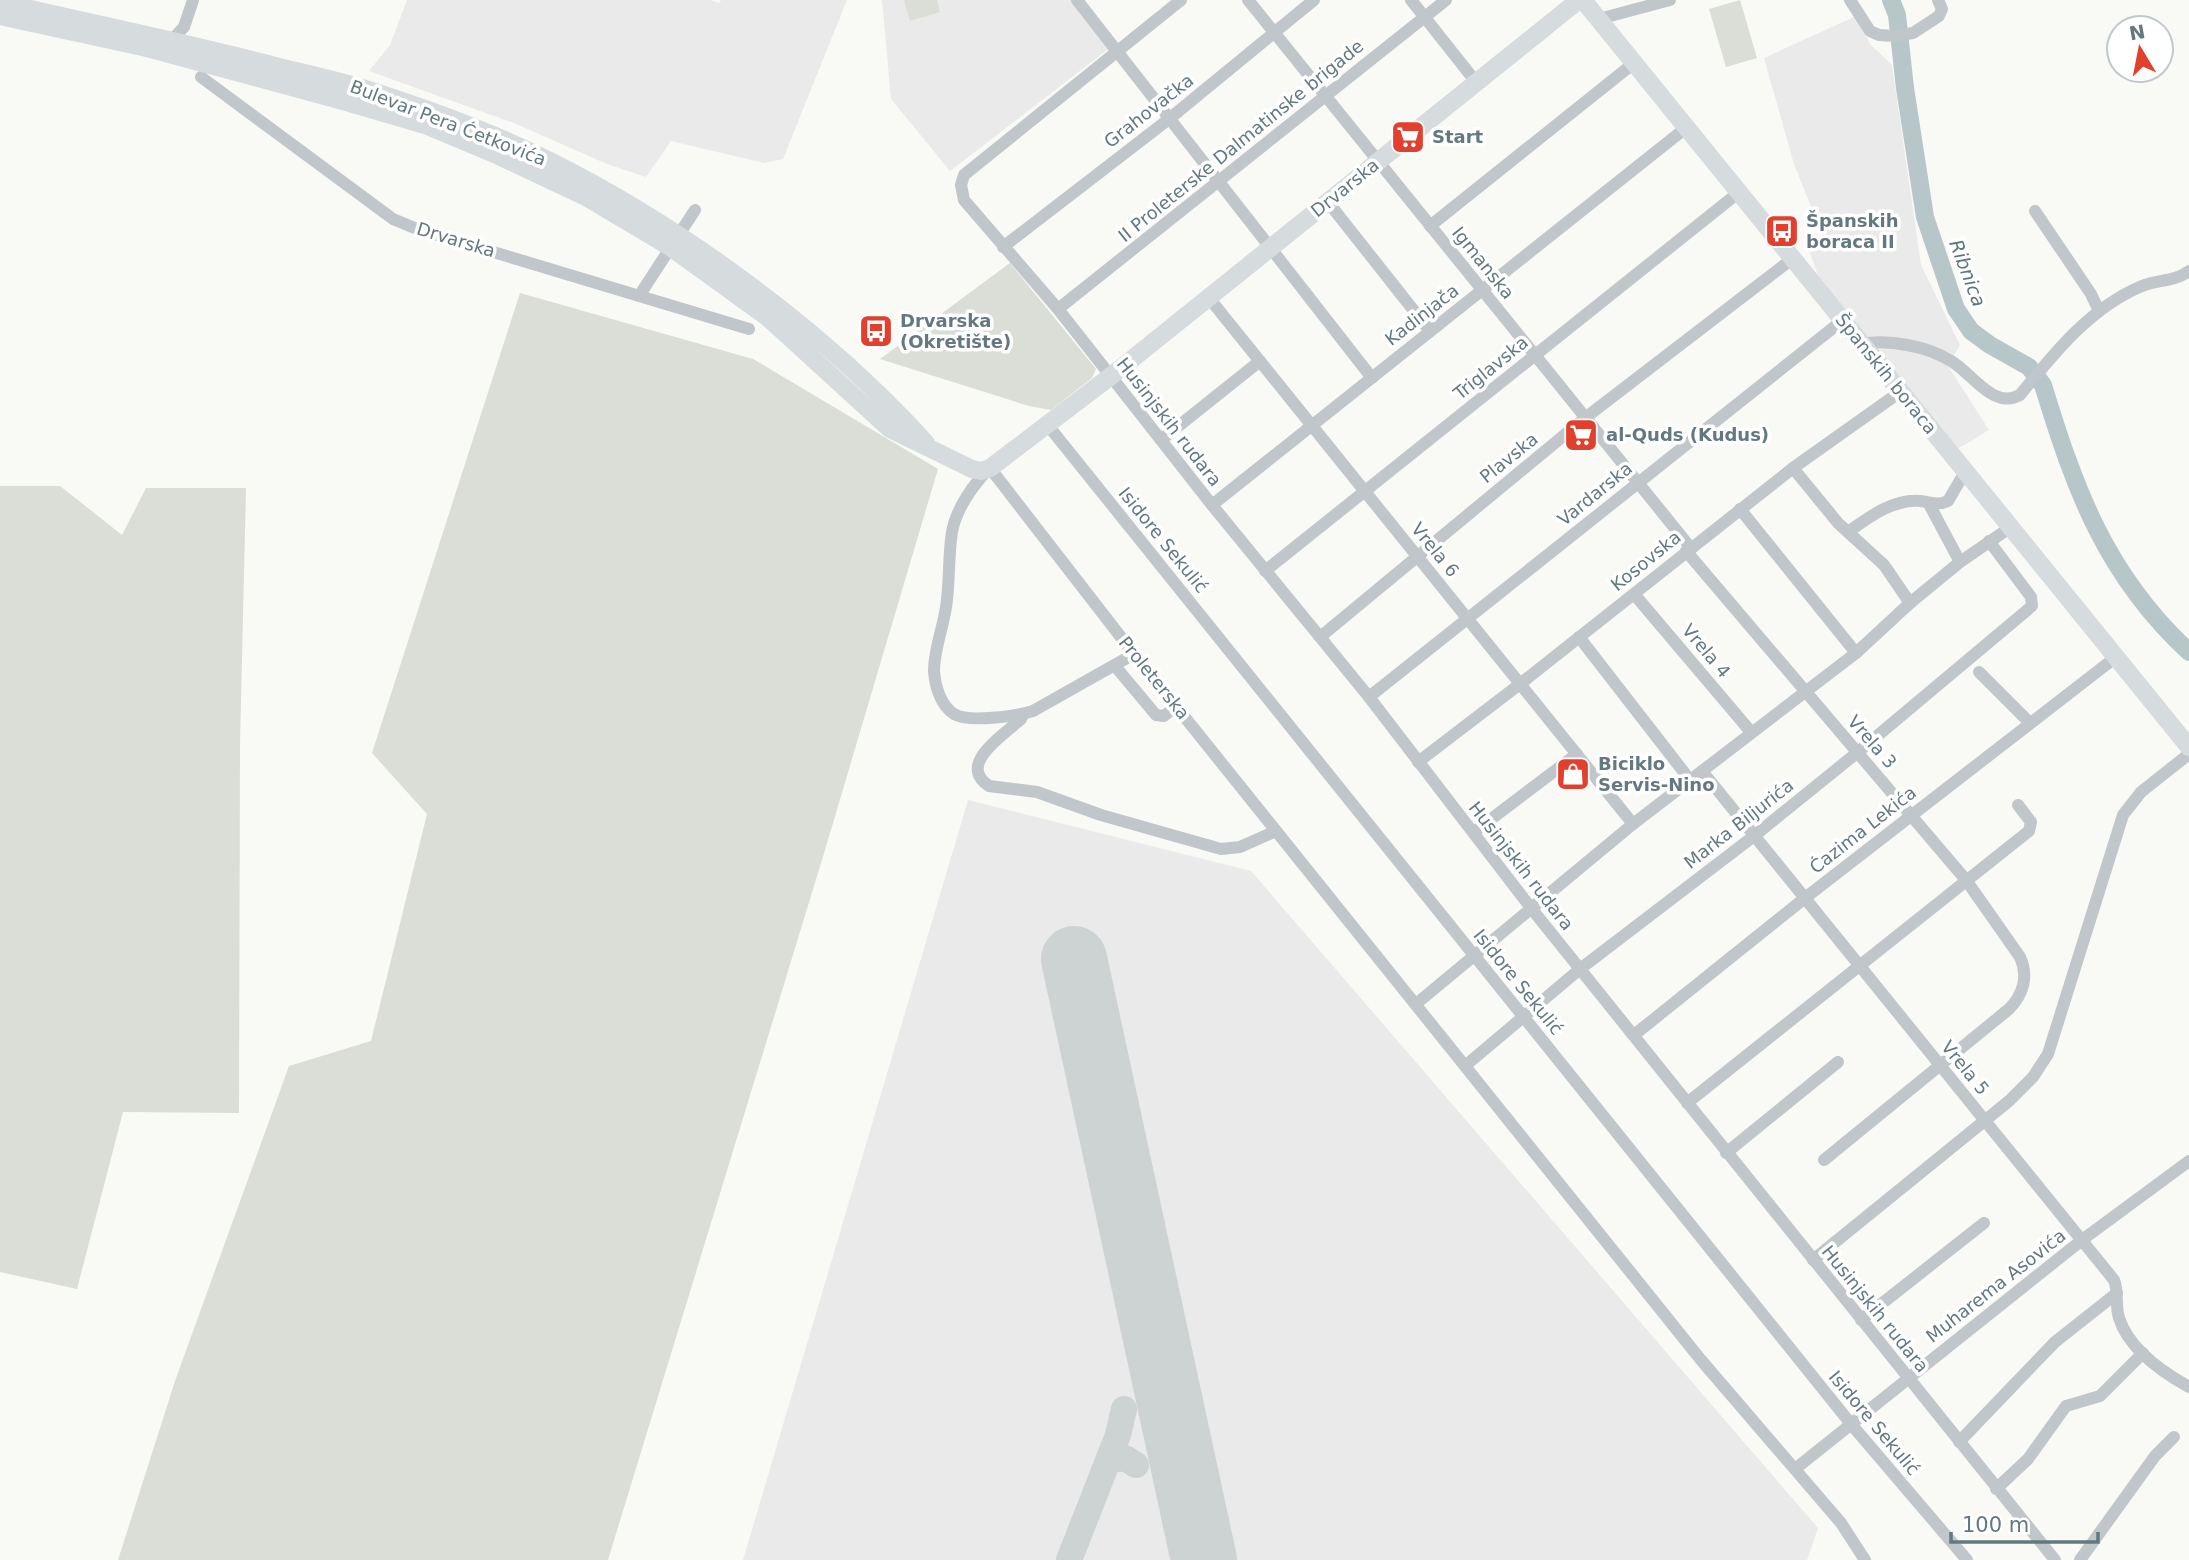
<svg xmlns="http://www.w3.org/2000/svg" width="2189" height="1560" viewBox="0 0 2189 1560" font-family="'DejaVu Sans',sans-serif">
	<style>
		.built { fill: #eaeaea }
		.green { fill: #daded6 }
		.lines { fill: none; stroke-linecap: round; stroke-linejoin: round }
		.river { stroke: #b7c6c8; stroke-width: 18 }
		.taxiway { stroke: #cdd2d2; stroke-width: 26 }
		.runway { stroke: #cdd2d2; stroke-width: 66 }
		.street { stroke: #c0c6c9; stroke-width: 12 }
		.secondary { stroke: #d6dbde; stroke-width: 18 }
		.labels { text-anchor: middle; stroke-width: 7; stroke-linejoin: round; paint-order: stroke }
		.street-label { font-size: 18px; fill: #647881; stroke: #fff }
		.poi-label { font-size: 18px; font-weight: bold; fill: #647881; stroke: #fff; text-anchor: start }
		.water-label { font-size: 19px; font-style: italic; fill: #5f777b; stroke: #fff }
	</style>
	<rect width="100%" height="100%" fill="#f9f9f6"/>
	<g class="built">
		<path d="M407,0H710L719,3L721,0H847L783,159L764,163L671,141L646,177L607,164L516,124L369,71L390,45Z"/>
		<path d="M882,0H1073L1111,47L950,171L891,99Z"/>
		<path d="M1856,16L1870,44L1892,65L1921,265L1960,345L1948,366L1989,430L1954,451L1822,286L1810,253L1824,239L1794,164L1764,58Z"/>
		<path d="M968,800L1251,871L1818,1528L1807,1560H743Z"/>
	</g>
	<g class="green">
		<path d="M904,0H937L940,12L910,21Z"/>
		<path d="M1740,0L1757,58L1726,67L1709,9Z"/>
		<path d="M1010,263L1096,369L1092,378L1051,410L1029,406L880,359Z"/>
		<path d="M520,293L753,359L938,469L825,850L608,1560H118L175,1381L289,1066L371,1041L427,814L372,753Z"/>
		<path d="M0,486H60L122,535L146,488H246L240,744L239,1113L123,1112L77,1289L0,1272Z"/>
	</g>
	<g class="lines">
		<path class="river" d="M1891,0L1897,15L1905,88L1925,217L1956,309L1971,331L1990,345L2029,367L2043,385C2075,490 2106,575 2189,652"/>
		<g class="taxiway">
			<path d="M1109,1460L1125,1458L1136,1465"/>
			<path d="M1069,1560L1118,1435L1124,1409"/>
		</g>
		<path class="runway" d="M1074,959L1204,1560"/>
		<g class="street">
			<path d="M1077,0L1372,378"/>
			<path d="M1181,0L964,175L961,185L964,200L1058,309L1212,505L1369,697L1531,908L2055,1560"/>
			<path d="M1248,0L1690,547"/>
			<path d="M1411,0L1476,82"/>
			<path d="M1850,0L1870,31L1879,35L1895,36L1913,33L1939,16L1942,9L1938,0"/>
			<path d="M1599,19L1670,0"/>
			<path d="M171,41L184,27L193,0"/>
			<path d="M201,77L393,219L417,229L749,329"/>
			<path d="M1328,202L1430,331"/>
			<path d="M2035,211L2091,294L2099,311"/>
			<path d="M1430,226L1634,63"/>
			<path d="M1003,247L1169,119L1314,0"/>
			<path d="M639,296L695,210"/>
			<path d="M1209,298L1633,824"/>
			<path d="M1058,309L1446,0"/>
			<path d="M1861,344C1889,339 1927,346 1951,361C1972,373 1993,410 2020,395C2054,353 2091,307 2142,286C2159,279 2174,282 2189,271"/>
			<path d="M1046,423L1851,1424L1967,1560"/>
			<path d="M1161,440L1260,361"/>
			<path d="M1793,468L1838,523L1884,565L1910,603"/>
			<path d="M1929,504L1960,562"/>
			<path d="M1212,505L1687,127"/>
			<path d="M1740,509L1856,653"/>
			<path d="M1848,532C1869,517 1893,499 1920,501C1931,502 1937,506 1948,501L1965,472"/>
			<path d="M1686,551L1966,880L2020,957C2029,976 2023,995 2009,1009L1824,1160"/>
			<path d="M1265,571L1738,193"/>
			<path d="M1634,594L1751,732"/>
			<path d="M1320,637L1585,418L1792,259"/>
			<path d="M1579,637L1690,780"/>
			<path d="M1134,654L1033,711C1017,716 968,723 954,714C940,705 935,685 934,671C934,650 943,628 946,607C950,582 948,557 952,532C956,509 974,483 990,468L1134,654L1701,1360L1841,1523L1865,1560"/>
			<path d="M1115,666L1156,715L1164,716L1176,706"/>
			<path d="M1979,672L2029,722"/>
			<path d="M1369,697L1843,320"/>
			<path d="M1023,714L1021,719C1004,735 956,764 989,786L1037,792L1101,815L1221,849L1240,847L1276,831"/>
			<path d="M1418,762L1520,684L1793,468L1900,392"/>
			<path d="M1702,771L2114,1280C2119,1292 2115,1306 2119,1318C2129,1349 2162,1372 2189,1387"/>
			<path d="M1474,832L1577,754"/>
			<path d="M1416,1004L1633,824L1856,653L1910,603L1960,562L2011,527"/>
			<path d="M1634,1035L1805,898L2116,657"/>
			<path d="M1465,1066L1580,969L1754,836L1858,752L2032,606L2031,597L1989,541"/>
			<path d="M1687,1103L2029,831L2031,822L2018,805"/>
			<path d="M1726,1153L1838,1062"/>
			<path d="M1813,1260L2009,1101L2033,1077L2048,1054L2123,815L2141,792L2189,754"/>
			<path d="M1861,1320L1984,1223"/>
			<path d="M1959,1442L2055,1342L2117,1293"/>
			<path d="M1795,1469L2082,1240L2189,1161"/>
			<path d="M1996,1489L2028,1459L2066,1406L2100,1396L2143,1353"/>
			<path d="M2080,1560L2155,1456L2174,1437"/>
		</g>
		<g class="secondary">
			<path d="M1583,0L2189,747"/>
			<path d="M0,2C94,24 189,43 283,68C313,75 345,82 375,92C434,111 496,134 552,162C684,228 826,333 926,443"/>
			<path d="M0,16L147,48L343,101L425,125L499,156L586,197L670,247L767,317L890,429L972,469L981,471L990,468L1111,376L1579,0"/>
		</g>
	</g>
	<defs>
		<g id="supermarket-square" transform="scale(1.75)"><rect x="-9" y="-9" width="18" height="18" rx="4" fill="#e1402e" stroke="#fff"/><path d="M-6-5.5h2.5l.6 2H6L4.5 2H-2.5L-4.4-4H-6ZM-1.5 3.2a1.3 1.3 0 1 0 .1 0ZM3 3.2a1.3 1.3 0 1 0 .1 0Z" fill="#fff"/></g>
		<g id="bus-square" transform="scale(1.75)"><rect x="-9" y="-9" width="18" height="18" rx="4" fill="#e1402e" stroke="#fff"/><path d="M-5-6H5V4H4V6H2V4H-2V6H-4V4H-5ZM-3.5-4V0h7V-4ZM-3.5 1.2v1.5H-2V1.2ZM2 1.2v1.5H3.5V1.2Z" fill="#fff"/></g>
		<g id="shop-square" transform="scale(1.75)"><rect x="-9" y="-9" width="18" height="18" rx="4" fill="#e1402e" stroke="#fff"/><path d="M-5-2.5h2.3a2.7 3.5 0 0 1 5.4 0H5L5.5 6h-11ZM-1.5-2.5h3a1.5 2.3 0 0 0-3 0Z" fill="#fff"/></g>
	</defs>
	<g fill-rule="evenodd">
		<use href="#supermarket-square" x="1408" y="137"/>
		<use href="#bus-square" x="1782" y="231"/>
		<use href="#bus-square" x="876" y="331"/>
		<use href="#supermarket-square" x="1581" y="435"/>
		<use href="#shop-square" x="1573" y="774"/>
	</g>
	<g class="labels">
		<g class="street-label">
			<text transform="translate(1149 111) rotate(-38)" y="6">Grahovačka</text>
			<text transform="translate(448 123) rotate(21)" y="6">Bulevar Pera Ćetkovića</text>
			<text transform="translate(1241 141) rotate(-39)" y="6">II Proleterske Dalmatinske brigade</text>
			<text transform="translate(1345 188) rotate(-39)" y="6">Drvarska</text>
			<text transform="translate(456 240) rotate(17)" y="6">Drvarska</text>
			<text transform="translate(1483 263) rotate(51)" y="6">Igmanska</text>
			<text transform="translate(1422 315) rotate(-38)" y="6">Kadinjača</text>
			<text transform="translate(1491 368) rotate(-39)" y="6">Triglavska</text>
			<text transform="translate(1886 374) rotate(51)" y="6">Španskih boraca</text>
			<text transform="translate(1169 422) rotate(52)" y="6">Husinjskih rudara</text>
			<text transform="translate(1509 458) rotate(-39)" y="6">Plavska</text>
			<text transform="translate(1595 494) rotate(-39)" y="6">Vardarska</text>
			<text transform="translate(1163 540) rotate(51)" y="6">Isidore Sekulić</text>
			<text transform="translate(1435 550) rotate(51)" y="6">Vrela 6</text>
			<text transform="translate(1646 561) rotate(-39)" y="6">Kosovska</text>
			<text transform="translate(1706 651) rotate(50)" y="6">Vrela 4</text>
			<text transform="translate(1154 678) rotate(51)" y="6">Proleterska</text>
			<text transform="translate(1872 742) rotate(49)" y="6">Vrela 3</text>
			<text transform="translate(1739 824) rotate(-38)" y="6">Marka Biljurića</text>
			<text transform="translate(1863 830) rotate(-38)" y="6">Ćazima Lekića</text>
			<text transform="translate(1521 866) rotate(52)" y="6">Husinjskih rudara</text>
			<text transform="translate(1518 982) rotate(51)" y="6">Isidore Sekulić</text>
			<text transform="translate(1965 1068) rotate(51)" y="6">Vrela 5</text>
			<text transform="translate(1996 1286) rotate(-38)" y="6">Muharema Asovića</text>
			<text transform="translate(1875 1309) rotate(51)" y="6">Husinjskih rudara</text>
			<text transform="translate(1874 1423) rotate(50)" y="6">Isidore Sekulić</text>
		</g>
		<g class="poi-label">
			<text x="1432" y="143">Start</text>
			<text x="1806" y="227">Španskih<tspan x="1806" dy="21">boraca II</tspan></text>
			<text x="900" y="327">Drvarska<tspan x="900" dy="21">(Okretište)</tspan></text>
			<text x="1606" y="441">al-Quds (Kudus)</text>
			<text x="1598" y="770">Biciklo<tspan x="1598" dy="21">Servis-Nino</tspan></text>
		</g>
		<g class="water-label">
			<text transform="translate(1968 273) rotate(69)" y="7">Ribnica</text>
		</g>
	</g>
	<g transform="translate(2140 49) rotate(350)"><circle r="33" fill="#ffffff" stroke="#c1c9cd" stroke-width="2"/>
	<path d="M0-5L12 26L0 18L-12 26Z" fill="#e1402e"/>
	<text y="-10" font-size="19" font-weight="bold" text-anchor="middle" fill="#647881">N</text>
	</g>
	<path d="M1951 1532v10h147v-10" fill="none" stroke="#647881" stroke-width="3.5"/>
	<text x="1962" y="1532" font-size="21" fill="#647881" stroke="#ffffff" stroke-width="5" paint-order="stroke">100 m</text>
</svg>
